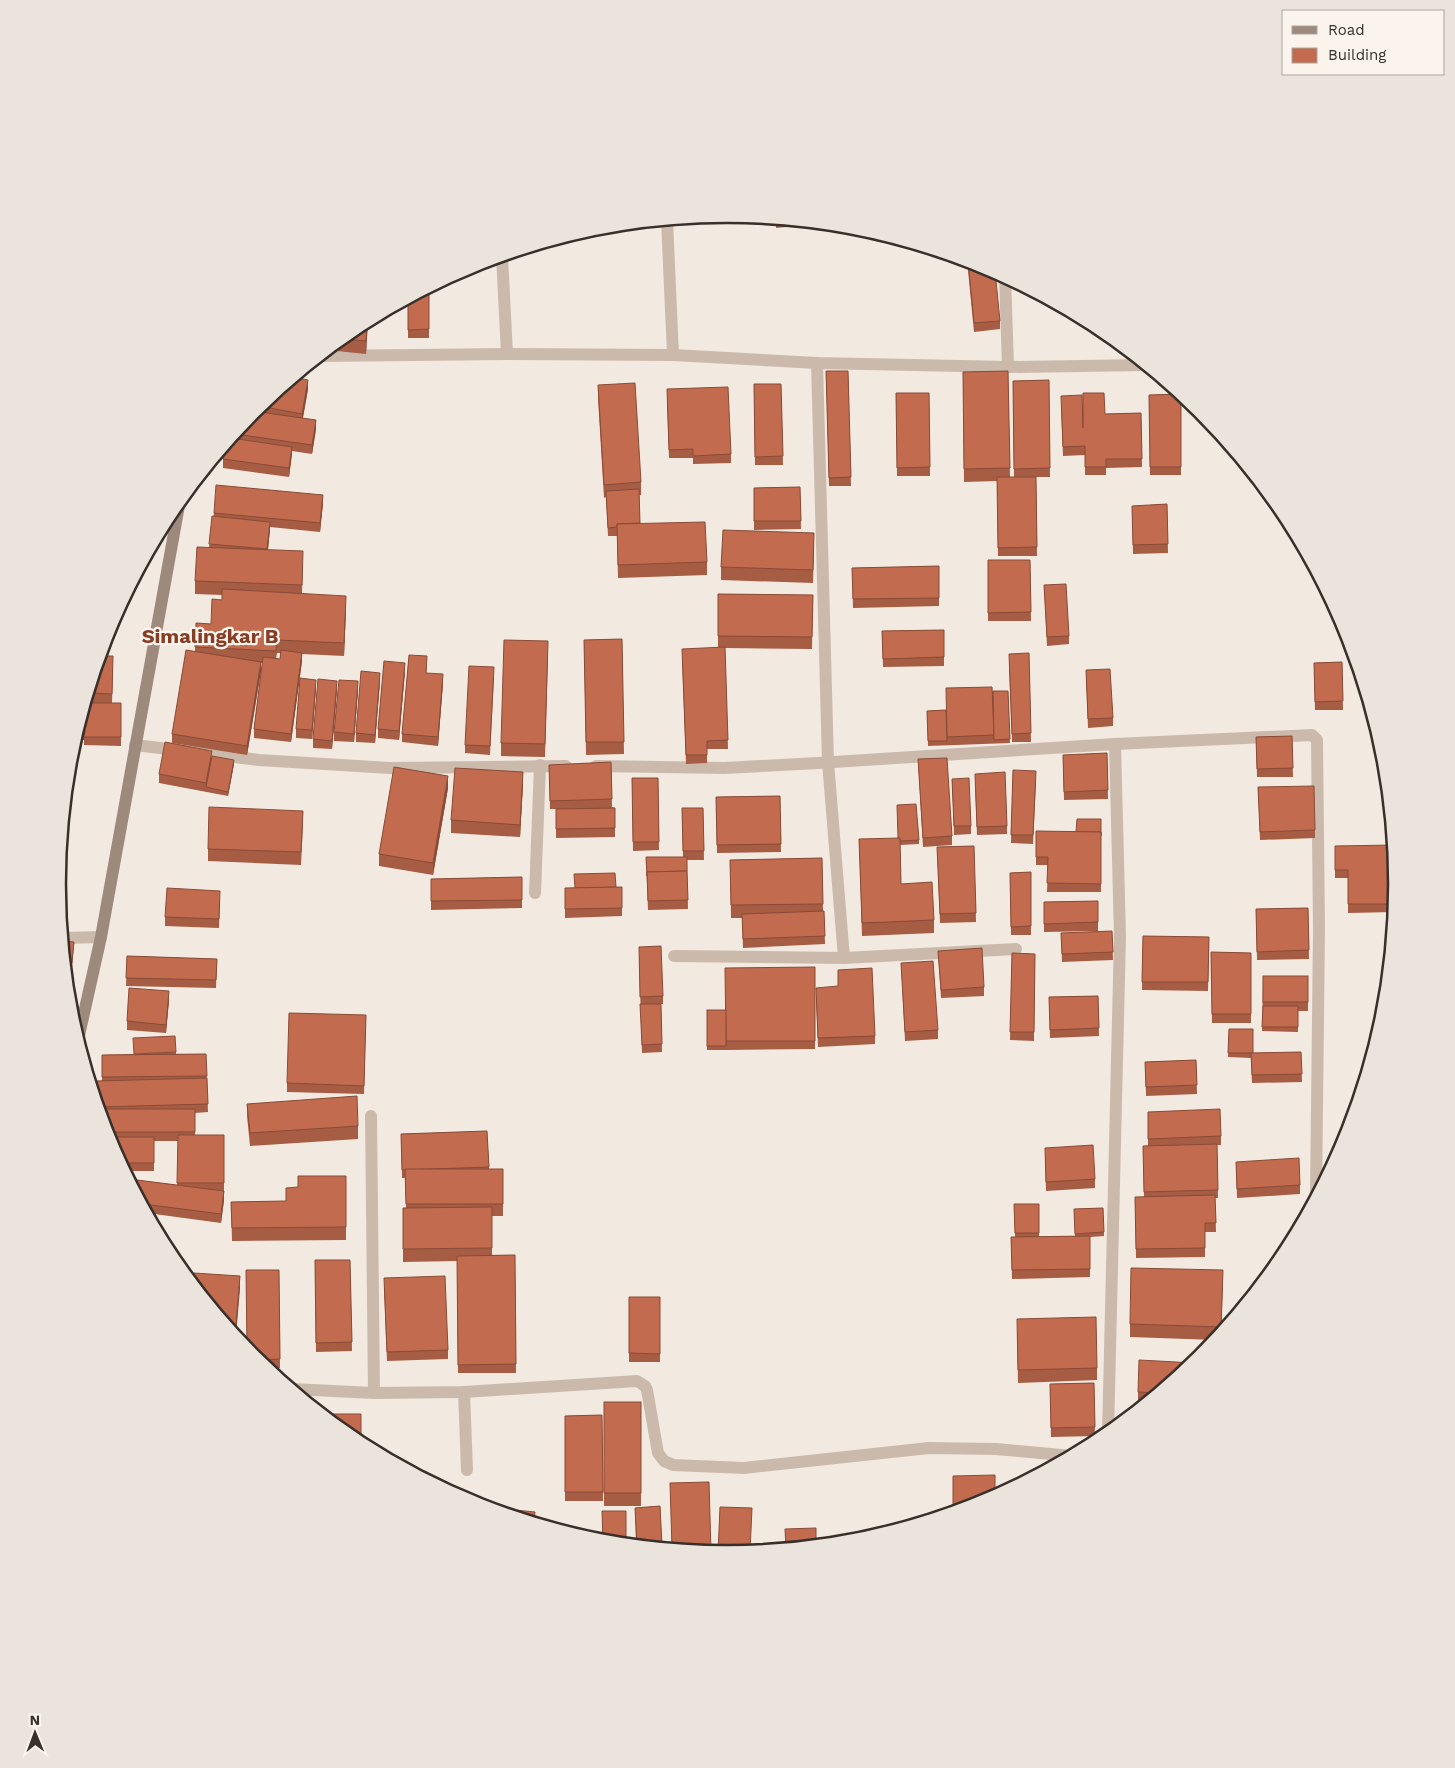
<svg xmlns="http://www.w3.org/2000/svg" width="1455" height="1768" viewBox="0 0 1455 1768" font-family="'Work Sans',sans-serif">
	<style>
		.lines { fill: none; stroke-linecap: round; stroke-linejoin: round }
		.street { stroke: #cbbaac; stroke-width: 12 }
		.secondary { stroke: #9e897d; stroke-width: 12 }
		.wall { fill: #a75c44; fill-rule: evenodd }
		.shaded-wall { fill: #884b37 }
		.building { fill: #c26b4f; stroke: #884b37 }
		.labels { text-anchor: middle; stroke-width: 4.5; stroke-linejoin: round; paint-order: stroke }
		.district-label { font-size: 20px; font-weight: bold; fill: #853d26; stroke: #faf4ed }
		.rim { fill: none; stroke: #392f2b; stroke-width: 2.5 }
	</style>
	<rect width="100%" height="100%" fill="#f2eae0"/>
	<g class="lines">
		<g class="street">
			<path d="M667,220L673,355"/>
			<path d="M502,256L507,354"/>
			<path d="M1005,276L1008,367"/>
			<path d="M319,356L507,354L673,355L817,363L1008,367L1146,365"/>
			<path d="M817,363L828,762L844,958"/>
			<path d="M135,745L259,760L390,768L566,766"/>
			<path d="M596,766L724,768L818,763L1115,744L1312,735L1317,740L1319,930L1316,1197"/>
			<path d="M535,893L540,765"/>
			<path d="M63,938L101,937"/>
			<path d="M674,956L844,958L1016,949"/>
			<path d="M371,1116L374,1393"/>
			<path d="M292,1389L374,1393L464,1392L637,1381L645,1386L647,1390L658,1453L664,1461L673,1465L744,1468L929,1448L996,1449L1072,1456"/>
			<path d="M464,1392L467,1470"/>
			<path d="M1108,1434L1120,936L1115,744"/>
		</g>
		<path class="secondary" d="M78,1040L101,937L180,500"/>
	</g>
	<g class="wall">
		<path d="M776,219L806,222V225L776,228Z"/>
		<path d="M846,226L858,227L868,230L847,232Z"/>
		<path d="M967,260L984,265L1000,321V329L974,332Z"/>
		<path d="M429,288V338H408V299Z"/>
		<path d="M368,320L366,354L327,350L356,327Z"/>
		<path d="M1126,348L1131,352H1126Z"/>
		<path d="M826,371H848L851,486H829Z"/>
		<path d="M1008,371L1010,477H1014L1013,381L1049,380L1050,477H1036L1037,556H998L997,481L964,482L963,372Z"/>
		<path d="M294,377L308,389L303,418L316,429L312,454L292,451L289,477L223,468V459L225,446L254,410Z"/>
		<path d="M754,384H781L783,465H755Z"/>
		<path d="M598,385L641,482V495H639L640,523L707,562V575L618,578L617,536H608L606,497L604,498L598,398Z"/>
		<path d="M896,393H929L930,476H897Z"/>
		<path d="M1181,394V475H1150L1149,395Z"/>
		<path d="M667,398L731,454V463L693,464V458H669Z"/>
		<path d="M1061,405L1105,414L1141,413L1142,467L1106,468V475H1085V455L1063,456Z"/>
		<path d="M800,487L801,529L754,530V488Z"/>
		<path d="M323,503L320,532L270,527L268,550L303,564L302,593L346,608L344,656L302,654V661L291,742L254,738V729L263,663H261V671L247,755L172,743V734L195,651L196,623L211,624L222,600V595L195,594V581L209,547L214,513ZM277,653H281L280,659H276Z"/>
		<path d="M1167,504L1168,553L1133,554L1132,506Z"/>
		<path d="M814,546L813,583L721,580V567Z"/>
		<path d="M988,560H1030L1031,621H988Z"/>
		<path d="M939,566V606L853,608L852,568Z"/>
		<path d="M1044,585L1069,636V644L1047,646Z"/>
		<path d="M718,594L813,595L812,649L725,648L728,749H707V763L686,764L682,657L718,647Z"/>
		<path d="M944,630V666L883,667L882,631Z"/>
		<path d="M622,639L624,754L586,755L584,640Z"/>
		<path d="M1029,653L1031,742H1012L1009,663Z"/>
		<path d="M548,654L545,757L501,756V743Z"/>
		<path d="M100,656L113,669L112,703H121V746L84,745V740H74Z"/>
		<path d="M1342,662L1343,710H1315L1314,663Z"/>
		<path d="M427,665L426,673L443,683L438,746L402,742V734Z"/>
		<path d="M1086,670L1113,718V726L1088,728Z"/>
		<path d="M405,671L399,740L378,738V729Z"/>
		<path d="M494,676L490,755L465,753V745Z"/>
		<path d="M380,681L375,743L356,742V733Z"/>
		<path d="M316,688L312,739L296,738V729Z"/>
		<path d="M337,689L332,749L313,748V739Z"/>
		<path d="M358,690L354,742L334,741V732Z"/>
		<path d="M993,691H1008L1010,743L928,746L927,711L946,710Z"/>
		<path d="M1292,736L1293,777H1257L1256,737Z"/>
		<path d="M1107,753L1108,799L1064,800L1063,755Z"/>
		<path d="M212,756L234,764L228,796L159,783V774Z"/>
		<path d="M918,759L952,836V845L923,847Z"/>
		<path d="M611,762L612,807L615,808V837L556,838V809H550L549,765Z"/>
		<path d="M1013,770L1036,780L1033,844L1011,843Z"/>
		<path d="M632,778H658L659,850L633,851Z"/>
		<path d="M952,779L971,826V834L954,835Z"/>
		<path d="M975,782L1007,826V834L977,835Z"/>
		<path d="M523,784L520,837L451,833V820Z"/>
		<path d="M1258,787L1315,830V838L1260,840Z"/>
		<path d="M448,788L433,875L379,866V854Z"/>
		<path d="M780,796L781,852L717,853L716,797Z"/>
		<path d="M682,808H703L704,860H687L688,909L648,910L646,857H683Z"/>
		<path d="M1101,819V892H1047L1048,865H1036V831L1076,832Z"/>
		<path d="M303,824L301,865L208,861V849Z"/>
		<path d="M859,839L919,840V844L900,845L901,884L934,920V933L862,936Z"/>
		<path d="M974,846L976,922L940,923L937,847Z"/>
		<path d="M1335,846L1398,884L1395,912L1348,913V878H1335Z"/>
		<path d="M822,858L823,911H824L825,944L743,948L742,918H731L730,860Z"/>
		<path d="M1031,872V935H1011L1010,873Z"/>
		<path d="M522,877V908L431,910V879Z"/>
		<path d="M622,887V916L565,918V888Z"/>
		<path d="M220,899L219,928L165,926V917Z"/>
		<path d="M1098,901V931L1044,932V902Z"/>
		<path d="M1308,908L1309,959L1257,960L1256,909Z"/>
		<path d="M1112,931L1113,960L1062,962L1061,933Z"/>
		<path d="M1143,936L1209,937L1208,991L1142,990Z"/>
		<path d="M63,941L74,942L72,967H66Z"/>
		<path d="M938,951L984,987V996L941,998Z"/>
		<path d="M1211,952L1251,953V1023H1212Z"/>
		<path d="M1012,953L1035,954L1034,1041L1010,1040Z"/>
		<path d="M639,955L663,996V1004H661L662,1052L642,1053Z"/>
		<path d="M127,956L217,959L216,988L126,986Z"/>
		<path d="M901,963L938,1030V1039L905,1041Z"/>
		<path d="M815,967V1049L726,1050V1049V1050H707V1010H726Z"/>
		<path d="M1263,976H1308V1011H1298V1032L1262,1031Z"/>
		<path d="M816,996L875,1036V1044L818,1047Z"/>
		<path d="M1098,996L1099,1036L1050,1038L1049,997Z"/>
		<path d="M169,1000L166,1033L127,1030V1021Z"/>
		<path d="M366,1015L364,1094L287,1092V1083Z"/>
		<path d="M1229,1029L1253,1053L1301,1052L1302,1082L1252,1083L1251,1058L1228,1057Z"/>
		<path d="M176,1052V1054H206L208,1112L195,1113V1135H224V1200L221,1223L147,1213L129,1179L177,1185L178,1141H154V1171H125L108,1140L97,1102L102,1081V1055L134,1054Z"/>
		<path d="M1196,1060L1197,1094L1146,1096L1145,1062Z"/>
		<path d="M247,1104L358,1126V1139L250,1146L247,1116Z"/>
		<path d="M1148,1112L1221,1136V1145H1217L1218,1198H1215L1216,1232H1205V1257L1136,1258L1135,1197H1144L1143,1146H1148Z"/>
		<path d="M487,1131L489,1169H503V1216H492V1255H515L516,1373H458L457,1261L403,1262V1208H406L405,1178H402L401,1134Z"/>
		<path d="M1045,1156L1095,1179V1188L1046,1191Z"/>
		<path d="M1236,1162L1300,1185V1194L1237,1198Z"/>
		<path d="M346,1176V1240L232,1241L231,1202L286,1201L298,1187Z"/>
		<path d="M1014,1204H1039V1237L1075,1236L1074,1209L1103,1208L1104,1236L1090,1237V1277L1012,1279L1011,1237H1015Z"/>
		<path d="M315,1260H350L352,1351L316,1352Z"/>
		<path d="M279,1270L280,1368H266L254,1358Z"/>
		<path d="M1223,1283L1221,1333L1216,1340L1130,1337V1324Z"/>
		<path d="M384,1287L448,1350V1359L387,1361Z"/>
		<rect x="629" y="1297" width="31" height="65"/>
		<path d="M1017,1332L1097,1368V1380L1018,1383Z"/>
		<path d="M1195,1363L1149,1401L1138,1400V1392Z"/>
		<path d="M1094,1383L1095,1436L1051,1437L1050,1384Z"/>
		<rect x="604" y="1402" width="37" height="104"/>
		<path d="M602,1415L603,1501H565V1416Z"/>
		<path d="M660,1506L662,1548L636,1545L635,1508Z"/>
	</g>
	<g class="shaded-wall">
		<path d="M367,320H368L366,354V341Z"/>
		<path d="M308,380V389L302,422V414Z"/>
		<path d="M316,420V429L312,454V445Z"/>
		<path d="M292,447V455L289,477V468Z"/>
		<path d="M323,495V503L320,532V523Z"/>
		<path d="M270,522V530L267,558V549Z"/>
		<path d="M346,596V608L344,656V643Z"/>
		<path d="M302,653V661L291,742V734Z"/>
		<path d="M261,662V671L247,755V746Z"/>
		<path d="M405,663V671L399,740V731Z"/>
		<path d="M380,673V681L375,743V735Z"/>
		<path d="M443,674V683L438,746V737Z"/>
		<path d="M316,680V688L312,739V730Z"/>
		<path d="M337,681V689L332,749V741Z"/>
		<path d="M358,681V690L354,742V734Z"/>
		<path d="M234,760V764L228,796V792Z"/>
		<path d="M523,772V784L520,837V825Z"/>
		<path d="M448,776V788L433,875V863Z"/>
		<path d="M169,991V1000L166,1033V1025Z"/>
		<path d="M224,1191V1200L221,1223V1214Z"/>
		<path d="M240,1276V1289L236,1336L235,1335Z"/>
	</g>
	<g class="building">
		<path d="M968,260L984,265L995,271L1000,321L974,323Z"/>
		<path d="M429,288V329L408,330V299Z"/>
		<path d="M367,320L366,341L341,339L356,327Z"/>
		<path d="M826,371H848L851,477L829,478Z"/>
		<path d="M1008,371L1010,468L964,469L963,372Z"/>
		<path d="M294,377L308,380L302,414L259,406Z"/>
		<path d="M1049,380L1050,468L1014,469L1013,381Z"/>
		<path d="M635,383L641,482L604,485L598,385Z"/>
		<path d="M754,384H781L783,456L755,457Z"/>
		<path d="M728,387L731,454L693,456V449L669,450L667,389Z"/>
		<path d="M896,393H929L930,467L897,468Z"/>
		<path d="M1083,393H1104L1105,414L1141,413L1142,459H1106V467H1085V446L1063,447L1061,396L1082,395L1083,428Z"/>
		<path d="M1181,394V467H1150L1149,395Z"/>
		<path d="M253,411L316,420L312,445L235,434Z"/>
		<path d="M231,438L292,447L289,468L223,459L225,446Z"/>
		<path d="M997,477H1036L1037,547L998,548Z"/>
		<path d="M216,485L323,495L320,523L214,513Z"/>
		<path d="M800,487L801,521H754V488Z"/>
		<path d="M639,489L640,523L617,524V527L608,528L606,491Z"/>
		<path d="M1167,504L1168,544L1133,545L1132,506Z"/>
		<path d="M212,516L270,522L267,549L209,544Z"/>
		<path d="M705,522L707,562L618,565L617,524Z"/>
		<path d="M723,530L814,533L813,570L721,567Z"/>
		<path d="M197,547L303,551L302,585L195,581Z"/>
		<path d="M988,560H1030L1031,612L988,613Z"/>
		<path d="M939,566V598L853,599L852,568Z"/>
		<path d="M1066,584L1069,636L1047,637L1044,585Z"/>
		<path d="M222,589L346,596L344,643L277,640L276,651L195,647L196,623L211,624L212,599L222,600Z"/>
		<path d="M718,594L813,595L812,637L718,636Z"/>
		<path d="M944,630V657L883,659L882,631Z"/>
		<path d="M622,639L624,742H586L584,640Z"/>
		<path d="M504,640L548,641L545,744L501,743Z"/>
		<path d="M725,647L728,740L707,741V755H686L682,649Z"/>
		<path d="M186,650L261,662L247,746L172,734Z"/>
		<path d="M281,650L302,653L291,734L254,729L263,657L280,659Z"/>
		<path d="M1029,653L1031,733L1012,734L1009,654Z"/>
		<path d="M409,655L427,656L426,673L443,674L438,737L402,734Z"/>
		<path d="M100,656H113L112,694L89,693Z"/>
		<path d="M384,661L405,663L399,731L378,729Z"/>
		<path d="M1342,662L1343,701L1315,702L1314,663Z"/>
		<path d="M469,666L494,667L490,746L465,745Z"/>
		<path d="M1110,669L1113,718L1088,719L1086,670Z"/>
		<path d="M361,671L380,673L375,735L356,733Z"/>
		<path d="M300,678L316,680L312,730L296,729Z"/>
		<path d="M318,679L337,681L332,741L313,739Z"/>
		<path d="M339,680L358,681L354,734L334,732Z"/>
		<path d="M992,687L994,735L947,737L946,688Z"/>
		<path d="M993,691H1008L1010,739L994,740Z"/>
		<path d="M86,703H121V737H84L85,731H77Z"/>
		<path d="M946,710L947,741H928L927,711Z"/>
		<path d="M1292,736L1293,768L1257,769L1256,737Z"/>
		<path d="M165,742L212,751L206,783L159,774Z"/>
		<path d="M1107,753L1108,790L1064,792L1063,755Z"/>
		<path d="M212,756L234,760L228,792L206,787Z"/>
		<path d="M947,758L952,836L923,838L918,759Z"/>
		<path d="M611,762L612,799L550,801L549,765Z"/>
		<path d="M394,767L448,776L433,863L379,854Z"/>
		<path d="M455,768L523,772L520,825L451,820Z"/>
		<path d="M1013,770L1036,771L1033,835H1011Z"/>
		<path d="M1005,772L1007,826L977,827L975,774Z"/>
		<path d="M632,778H658L659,842H633Z"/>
		<path d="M969,778L971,826H954L952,779Z"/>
		<path d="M1314,786L1315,830L1260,832L1258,787Z"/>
		<path d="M780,796L781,844L717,845L716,797Z"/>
		<path d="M916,804L919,840L900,841V838H898L897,805Z"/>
		<path d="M209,807L303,811L301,852L208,849Z"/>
		<path d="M615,808V828L556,829V809Z"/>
		<path d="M682,808H703L704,851H683Z"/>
		<path d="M1077,819H1101V836V832H1076Z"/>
		<path d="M1036,831L1101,832V884L1047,883L1048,857H1036Z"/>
		<path d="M900,838L901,884L932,882L934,920L862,923L859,839Z"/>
		<path d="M1394,845L1398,884L1396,904H1348V870H1335V846Z"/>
		<path d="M974,846L976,913L940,914L937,847Z"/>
		<path d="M646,857H687V871L647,872V876Z"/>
		<path d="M822,858L823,904L731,905L730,860Z"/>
		<path d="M687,871L688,900L648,901L647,872Z"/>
		<path d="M1031,872V926L1011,927L1010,873Z"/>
		<path d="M615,873L616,887L575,888L574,874Z"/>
		<path d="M522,877V900L431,901V879Z"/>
		<path d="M622,887V908L565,909V888Z"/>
		<path d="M167,888L220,891L219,919L165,917Z"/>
		<path d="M59,901L63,902L61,924Z"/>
		<path d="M1098,901V922L1044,924V902Z"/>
		<path d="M1308,908L1309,950L1257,952L1256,909Z"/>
		<path d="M824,911L825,936L743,939L742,914Z"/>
		<path d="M1112,931L1113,952L1062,954L1061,933Z"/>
		<path d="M1143,936L1209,937L1208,982H1142Z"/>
		<path d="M63,941L74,942L72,963L65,962Z"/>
		<path d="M661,946L663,996L640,997L639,947Z"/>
		<path d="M982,948L984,987L941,990L938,951Z"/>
		<path d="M1211,952L1251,953V1014H1212Z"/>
		<path d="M1012,953L1035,954L1034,1032H1010Z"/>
		<path d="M127,956L217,959L216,980L126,978Z"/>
		<path d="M933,961L938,1030L905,1032L901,963Z"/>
		<path d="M815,967V1041H726L725,968Z"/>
		<path d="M872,968L875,1036L818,1038L816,988L838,986V970Z"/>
		<rect x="1263" y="976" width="45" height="26"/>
		<path d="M129,988L169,991L166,1025L127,1021Z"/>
		<path d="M1098,996L1099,1028L1050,1030L1049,997Z"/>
		<path d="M640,1004H661L662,1044L642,1045Z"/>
		<path d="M1263,1006H1298V1027H1262Z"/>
		<rect x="707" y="1010" width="19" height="36"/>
		<path d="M289,1013L366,1015L364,1086L287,1083Z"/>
		<path d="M1229,1029H1253V1053H1228Z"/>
		<path d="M175,1036L176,1052L134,1054L133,1038Z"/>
		<path d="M1301,1052L1302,1074L1252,1075L1251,1053Z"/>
		<path d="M206,1054L207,1076L102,1077V1055Z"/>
		<path d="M1196,1060L1197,1085L1146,1087L1145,1062Z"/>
		<path d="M207,1078L208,1104L98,1107L97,1103L96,1081Z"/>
		<path d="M357,1096L358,1126L250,1133L247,1104Z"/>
		<path d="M99,1109H195V1132H106Z"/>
		<path d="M1220,1109L1221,1136L1148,1139V1112Z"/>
		<path d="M487,1131L489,1167L402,1170L401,1134Z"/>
		<path d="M178,1135H224V1183H177Z"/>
		<path d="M108,1137H154V1163H120Z"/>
		<path d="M1217,1144L1218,1190L1144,1192L1143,1146Z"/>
		<path d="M1093,1145L1095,1179L1046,1182L1045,1148Z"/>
		<path d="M1299,1158L1300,1185L1237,1189L1236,1162Z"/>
		<path d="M405,1169H503V1204H406Z"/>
		<path d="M298,1176H346V1227L232,1228L231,1202L286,1201V1188L298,1187Z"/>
		<path d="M129,1179L224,1191L221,1214L143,1204Z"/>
		<path d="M1215,1195L1216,1223H1205V1248L1136,1249L1135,1197Z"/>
		<path d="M1014,1204H1039V1233H1015Z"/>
		<path d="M492,1207V1248L403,1249V1208Z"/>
		<path d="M1103,1208L1104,1232L1075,1234L1074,1209Z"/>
		<path d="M1090,1236V1269L1012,1270L1011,1237Z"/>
		<path d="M515,1255L516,1364L458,1365L457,1256Z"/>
		<path d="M315,1260H350L352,1342L316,1343Z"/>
		<path d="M1131,1268L1223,1270L1221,1327L1130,1324Z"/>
		<path d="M246,1270H279L280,1359L256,1360L247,1349Z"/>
		<path d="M194,1273L240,1276L235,1335L193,1284Z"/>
		<path d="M445,1276L448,1350L387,1352L384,1278Z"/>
		<path d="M629,1297H660V1354L629,1353Z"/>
		<path d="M1096,1317L1097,1368L1018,1370L1017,1319Z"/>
		<path d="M1139,1360L1195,1363L1159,1393L1138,1392Z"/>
		<path d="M1094,1383L1095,1427L1051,1428L1050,1384Z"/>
		<rect x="604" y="1402" width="37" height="91"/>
		<path d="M326,1414H361V1444L355,1441L326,1417Z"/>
		<path d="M602,1415L603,1492H565V1416Z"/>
		<path d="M995,1475V1497L984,1503L953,1512V1476Z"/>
		<path d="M709,1482L711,1552L672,1548L670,1483Z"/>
		<path d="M660,1506L662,1545L645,1546L637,1545L635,1508Z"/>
		<path d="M486,1507L535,1512L534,1522Z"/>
		<path d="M720,1507L752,1508L750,1552L727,1554L718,1553Z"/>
		<path d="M602,1511H626V1544L603,1542Z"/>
		<path d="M816,1528V1545L786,1548L785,1529Z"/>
		<path d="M864,1539L858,1541L834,1544V1541Z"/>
	</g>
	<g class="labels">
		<g class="district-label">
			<text x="210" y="643">Simalingkar B</text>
		</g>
	</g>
	<path d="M0 0H1455V1768H0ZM66 884a661 661 0 1 1 1322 0a661 661 0 1 1-1322 0Z" fill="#ebe4dd" fill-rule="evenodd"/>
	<path class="rim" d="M66 884a661 661 0 1 1 1322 0a661 661 0 1 1-1322 0Z"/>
	<rect x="1282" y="10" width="162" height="65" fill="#faf4ed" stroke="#ada59f"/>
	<rect x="1292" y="26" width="25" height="8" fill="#9e897d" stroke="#ada59f"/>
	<text x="1328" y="35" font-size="15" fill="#392f2b">Road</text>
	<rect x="1292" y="48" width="25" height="15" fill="#c26b4f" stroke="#ada59f"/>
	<text x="1328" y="60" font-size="15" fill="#392f2b">Building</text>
	<g transform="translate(35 1733) rotate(359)" stroke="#faf4ed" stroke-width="4" paint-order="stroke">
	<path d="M0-4L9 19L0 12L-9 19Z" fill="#392f2b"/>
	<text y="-8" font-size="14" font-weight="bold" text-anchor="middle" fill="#392f2b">N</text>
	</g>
</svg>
